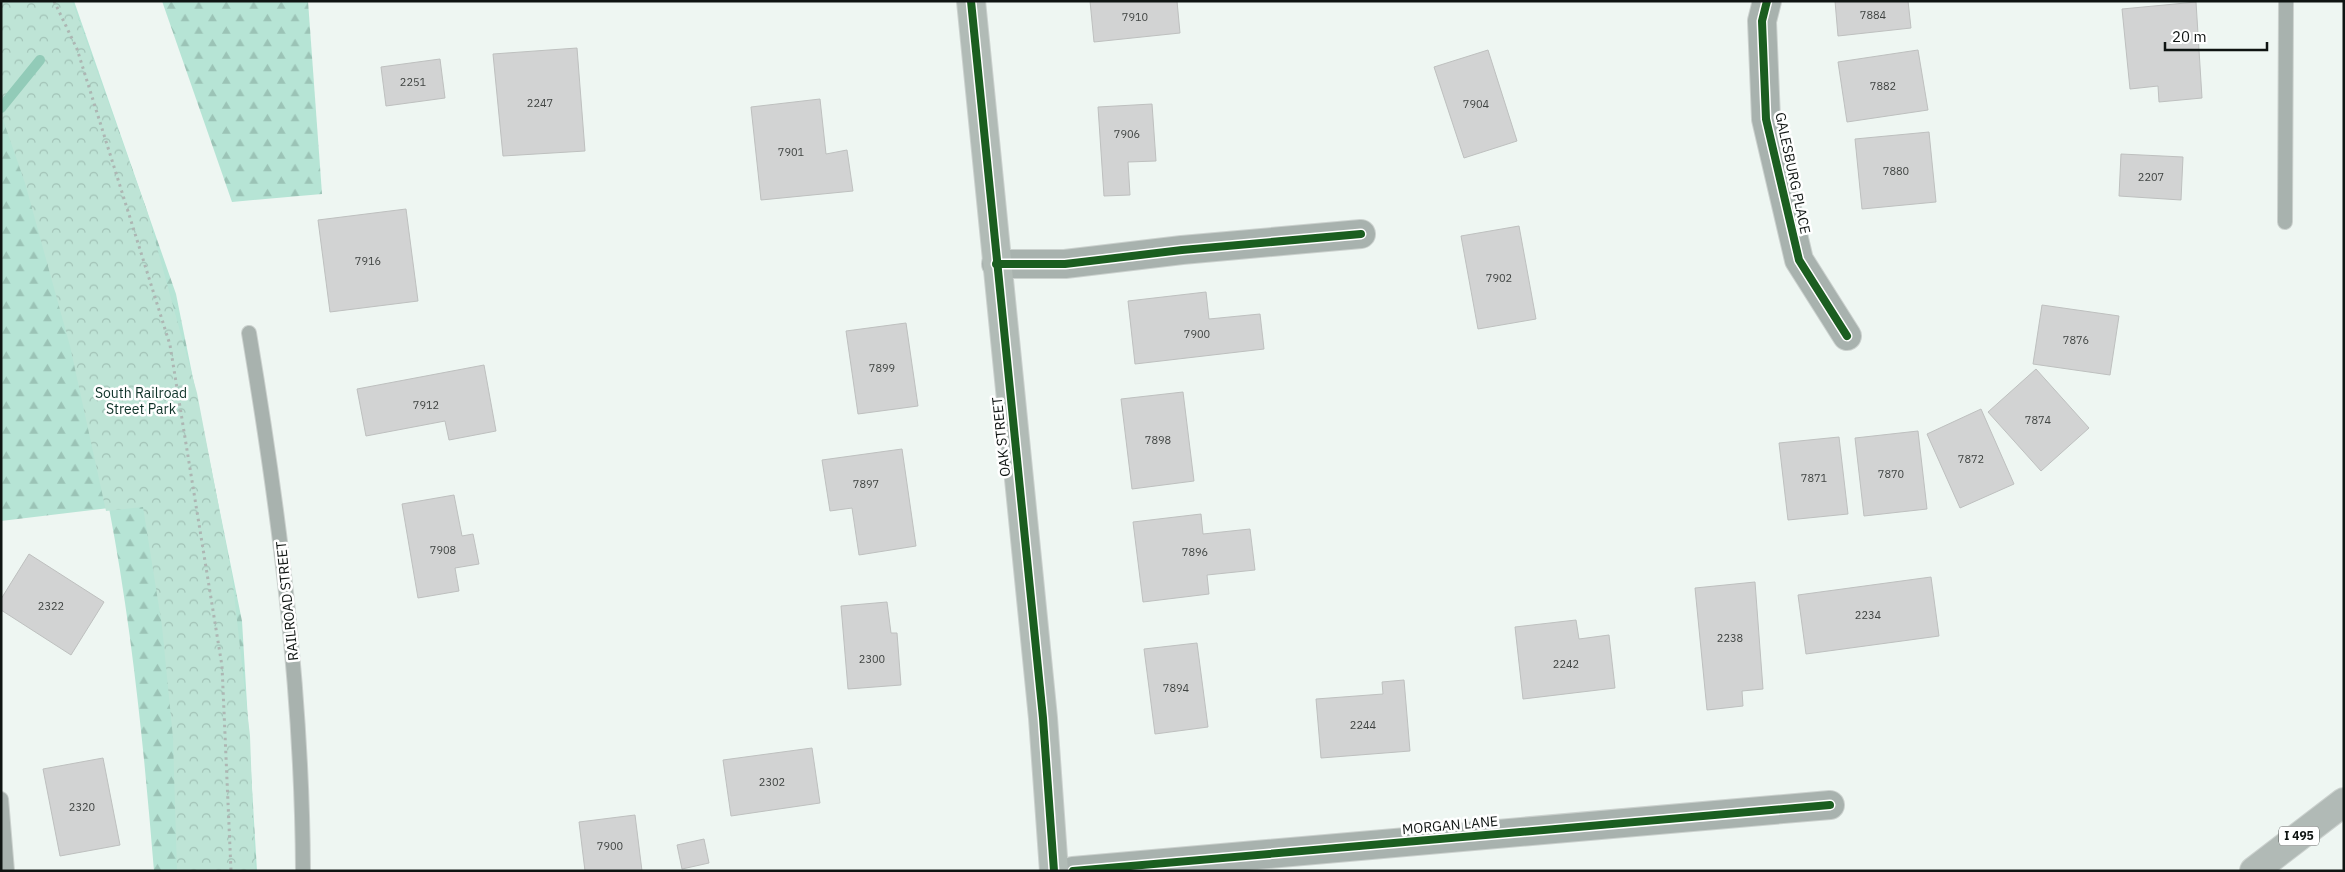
<svg xmlns="http://www.w3.org/2000/svg" width="2345" height="872" viewBox="0 0 2345 872" font-family="'IBM Plex Sans',sans-serif">
	<style>
		.forest { fill: url(#forest-firs) }
		.park { fill: url(#park-crowns) }
		.lines { fill: none; stroke-linecap: round; stroke-linejoin: round }
		.stream { stroke: #92cbb8; stroke-width: 10 }
		.building { fill: #d2d3d3; stroke: #bec0bf }
		.lane-casing { stroke: #cbd1ce; stroke-width: 16 }
		.street-casing { stroke: #cbd1ce; stroke-width: 30 }
		.secondary-casing { stroke: #cbd1ce; stroke-width: 30 }
		.highway-casing { stroke: #cbd1ce; stroke-width: 30 }
		.path { stroke: #adb6b3; stroke-width: 3; stroke-dasharray: 2.5 4; stroke-linecap: butt }
		.lane { stroke: #a8b2ae; stroke-width: 14 }
		.street { stroke: #a8b2ae; stroke-width: 28 }
		.secondary { stroke: #b1bbb6; stroke-width: 28 }
		.highway { stroke: #b1bab6; stroke-width: 28 }
		.cycleway-casing { stroke: #fff; stroke-width: 11 }
		.cycleway { stroke: #1b5e20; stroke-width: 8 }
		.labels { text-anchor: middle; stroke-width: 5; stroke-linejoin: round; paint-order: stroke }
		.number-label { font-size: 11px; fill: #404442 }
		.shield { fill: #fff; stroke: #575a59; stroke-width: 1 }
		.shield-label { font-size: 12px; font-weight: bold; fill: #0f1412 }
		.street-label { font-size: 14px; fill: #0f1412; stroke: #fff }
		.park-label { font-size: 14px; fill: #0f3329; stroke: #fff }
	</style>
	<defs>
		<pattern id="forest-firs" width="22" height="20" patternUnits="userSpaceOnUse" patternTransform="scale(1.25)"><rect width="22" height="20" fill="#b6e4d5"/><path d="M5 1l3.5 6h-7zM16 11l3.5 6h-7z" fill="#9bc3b6"/></pattern>
		<pattern id="park-crowns" width="20" height="18" patternUnits="userSpaceOnUse" patternTransform="scale(1.25)"><rect width="20" height="18" fill="#bee4d6"/><path d="M2 6a3 3 0 1 1 6 0M12 15a3 3 0 1 1 6 0" fill="none" stroke="#a2c3b7"/></pattern>
	</defs>
	<rect width="100%" height="100%" fill="#eef6f2"/>
	<g class="forest">
		<path d="M1,1H74L176,294L242,621L257,871H154C144,749 132,628 109,508L1,521Z"/>
		<path d="M162,1H308L322,194L232,202Z"/>
	</g>
	<path class="park" d="M1,1H72L147,211L197,393L232,576L250,736L255,871H177L173,738L162,626L143,507L106,511L70,346L25,183L1,114Z"/>
	<g class="lines">
		<path class="stream" d="M1,108L40,60"/>
	</g>
	<g class="building">
		<path d="M1090,1H1177L1180,33L1094,42Z"/>
		<path d="M1835,1H1908L1911,28L1838,36Z"/>
		<path d="M2196,2L2202,98L2159,102L2158,86L2130,89L2122,9Z"/>
		<path d="M577,48L585,151L503,156L493,54Z"/>
		<path d="M1488,50L1517,141L1464,158L1434,67Z"/>
		<path d="M1918,50L1928,110L1847,122L1838,62Z"/>
		<path d="M440,59L445,98L386,106L381,67Z"/>
		<path d="M820,99L826,154L847,150L853,191L761,200L751,107Z"/>
		<path d="M1152,104L1156,161L1128,162L1130,195L1104,196L1098,107Z"/>
		<path d="M1929,132L1936,202L1862,209L1855,139Z"/>
		<path d="M2121,154L2183,157L2181,200L2119,196Z"/>
		<path d="M406,209L418,301L330,312L318,220Z"/>
		<path d="M1519,226L1536,319L1478,329L1461,236Z"/>
		<path d="M1206,292L1209,319L1260,314L1264,349L1135,364L1128,301Z"/>
		<path d="M2042,305L2119,316L2110,375L2033,364Z"/>
		<path d="M906,323L918,406L858,414L846,331Z"/>
		<path d="M484,365L496,431L449,440L445,421L366,436L357,389Z"/>
		<path d="M2036,369L2089,428L2041,471L1988,412Z"/>
		<path d="M1183,392L1194,481L1132,489L1121,399Z"/>
		<path d="M1981,409L2014,484L1960,508L1927,434Z"/>
		<path d="M1918,431L1927,509L1864,516L1855,438Z"/>
		<path d="M1839,437L1848,514L1788,520L1779,443Z"/>
		<path d="M902,449L916,546L859,555L852,508L830,511L822,460Z"/>
		<path d="M454,495L462,536L473,534L479,564L455,568L459,591L418,598L402,504Z"/>
		<path d="M1201,514L1203,534L1250,529L1255,570L1207,575L1209,594L1143,602L1133,522Z"/>
		<path d="M29,554L104,602L71,655L1,610V599Z"/>
		<path d="M1931,577L1939,636L1806,654L1798,595Z"/>
		<path d="M1755,582L1763,689L1742,691L1743,706L1707,710L1695,588Z"/>
		<path d="M887,602L891,633H897L901,685L848,689L841,606Z"/>
		<path d="M1576,620L1579,639L1609,635L1615,688L1523,699L1515,627Z"/>
		<path d="M1197,643L1208,727L1155,734L1144,649Z"/>
		<path d="M1404,680L1410,751L1321,758L1316,699L1383,694L1382,682Z"/>
		<path d="M812,748L820,803L731,816L723,760Z"/>
		<path d="M103,758L120,845L60,856L43,769Z"/>
		<path d="M635,815L642,871H585L579,822Z"/>
		<path d="M704,839L709,863L682,869L677,845Z"/>
	</g>
	<g class="lines">
		<g class="lane-casing">
			<g id="lane">
				<path d="M2285,222L2286,1"/>
				<path d="M249,333C279,511 302,689 303,871"/>
				<path d="M1,799L7,871"/>
			</g>
		</g>
		<g class="street-casing">
			<g id="street">
				<path d="M1767,1L1762,21L1766,119L1799,260L1847,336"/>
				<path d="M996,264H1065L1182,250L1361,234"/>
				<path d="M1073,871L1830,805"/>
			</g>
		</g>
		<g class="secondary-casing">
			<path id="secondary" d="M971,1L1043,718L1054,871"/>
		</g>
		<g class="highway-casing">
			<path id="highway" d="M2254,871L2344,802"/>
		</g>
		<path class="path" d="M54,1L77,49L170,345L222,666L231,871"/>
		<use href="#lane" class="lane"/>
		<use href="#street" class="street"/>
		<use href="#secondary" class="secondary"/>
		<use href="#highway" class="highway"/>
		<g class="cycleway-casing">
			<g id="cycleway">
				<path d="M971,1L1043,718L1054,871"/>
				<path d="M1767,1L1762,21L1766,119L1799,260L1847,336"/>
				<path d="M996,264H1065L1182,250L1361,234"/>
				<path d="M1073,871L1830,805"/>
			</g>
		</g>
		<use href="#cycleway" class="cycleway"/>
	</g>
	<g class="labels">
		<g class="number-label">
			<text x="1873" y="19">7884</text>
			<text x="1135" y="21">7910</text>
			<text x="413" y="86">2251</text>
			<text x="1883" y="90">7882</text>
			<text x="540" y="107">2247</text>
			<text x="1476" y="108">7904</text>
			<text x="1127" y="138">7906</text>
			<text x="791" y="156">7901</text>
			<text x="1896" y="175">7880</text>
			<text x="2151" y="181">2207</text>
			<text x="368" y="265">7916</text>
			<text x="1499" y="282">7902</text>
			<text x="1197" y="338">7900</text>
			<text x="2076" y="344">7876</text>
			<text x="882" y="372">7899</text>
			<text x="426" y="409">7912</text>
			<text x="2038" y="424">7874</text>
			<text x="1158" y="444">7898</text>
			<text x="1971" y="463">7872</text>
			<text x="1891" y="478">7870</text>
			<text x="1814" y="482">7871</text>
			<text x="866" y="488">7897</text>
			<text x="443" y="554">7908</text>
			<text x="1195" y="556">7896</text>
			<text x="51" y="610">2322</text>
			<text x="1868" y="619">2234</text>
			<text x="1730" y="642">2238</text>
			<text x="872" y="663">2300</text>
			<text x="1566" y="668">2242</text>
			<text x="1176" y="692">7894</text>
			<text x="1363" y="729">2244</text>
			<text x="772" y="786">2302</text>
			<text x="82" y="811">2320</text>
			<text x="610" y="850">7900</text>
		</g>
		<rect class="shield" x="2279" y="826.5" width="40" height="19" rx="4"/>
		<g class="shield-label">
			<text x="2299" y="840">I 495</text>
		</g>
		<g class="street-label">
			<text transform="translate(1793 173) rotate(78)" y="5">GALESBURG PLACE</text>
			<text transform="translate(1001 437) rotate(-96)" y="5">OAK STREET</text>
			<text transform="translate(287 601) rotate(-96)" y="5">RAILROAD STREET</text>
			<text transform="translate(1450 825) rotate(-5)" y="5">MORGAN LANE</text>
		</g>
		<g class="park-label">
			<text x="141" y="398">South Railroad<tspan x="141" dy="16">Street Park</tspan></text>
		</g>
	</g>
	<rect width="2345" height="872" fill="none" stroke="#0f1412" stroke-width="5"/>
	<path d="M2165 42v8h102v-8" fill="none" stroke="#0f1412" stroke-width="2.5"/>
	<text x="2172" y="42" font-size="15" fill="#0f1412" stroke="#ffffff" stroke-width="4" paint-order="stroke">20 m</text>
</svg>
